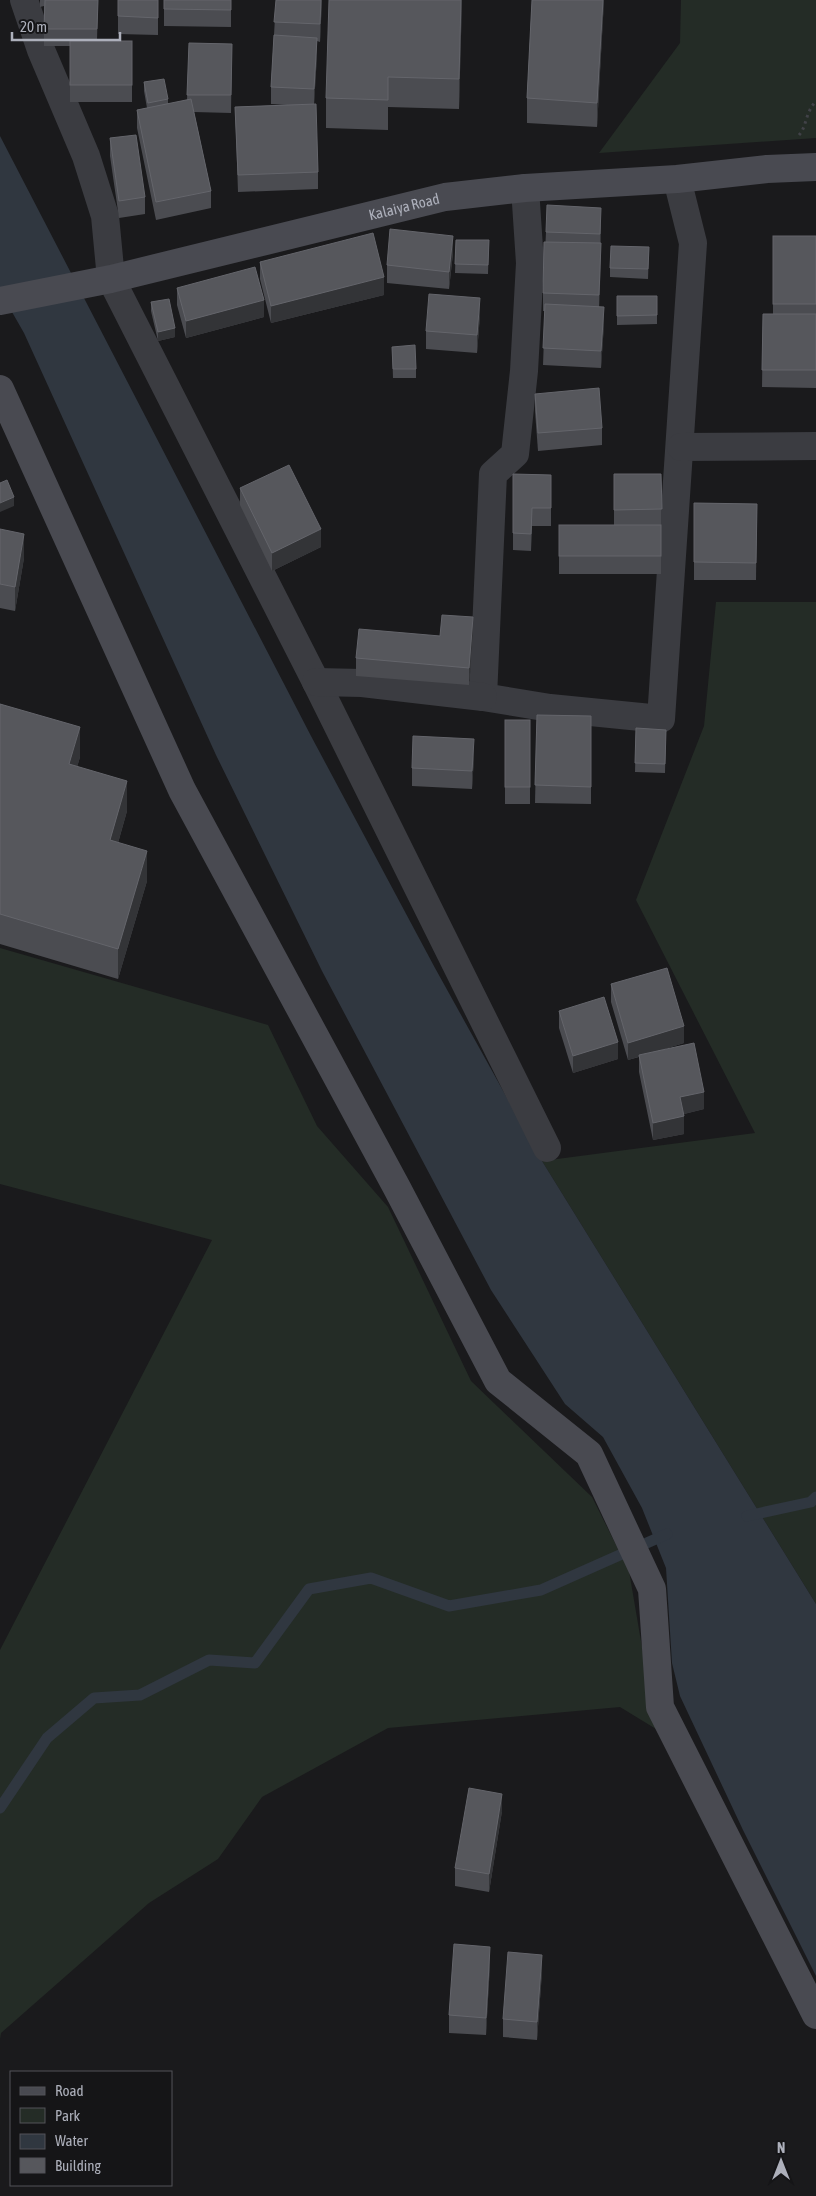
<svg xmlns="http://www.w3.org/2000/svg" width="816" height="2196" viewBox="0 0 816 2196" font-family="'Asap Condensed',sans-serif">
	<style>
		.green { fill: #242c26 }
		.water { fill: #303740 }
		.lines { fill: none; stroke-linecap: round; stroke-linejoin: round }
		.stream { stroke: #303740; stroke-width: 11 }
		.path { stroke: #414248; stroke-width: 3; stroke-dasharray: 2.5 4; stroke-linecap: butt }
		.street { stroke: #3b3c41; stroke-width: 28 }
		.secondary { stroke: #494a51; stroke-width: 28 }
		.wall { fill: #4b4c51 }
		.shaded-wall { fill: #333437 }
		.building { fill: #56575c; stroke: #64656b }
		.labels { text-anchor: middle; stroke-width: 5; stroke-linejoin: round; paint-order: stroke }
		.street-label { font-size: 15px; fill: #adb0bb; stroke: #151517 }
	</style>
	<rect width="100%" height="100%" fill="#1a1a1c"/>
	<g class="green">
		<path d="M681,0H816V138L599,153L680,43Z"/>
		<path d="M716,602H816V1604L542,1161L755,1133L636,900L704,726Z"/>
		<path d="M0,948L268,1025L317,1126L388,1207L471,1381L592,1497L629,1571L656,1729L620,1707L388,1728L262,1797L218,1859L149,1903L1,2033L0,2039V1650L212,1240L0,1184Z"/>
	</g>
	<path class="water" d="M0,136L311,736L435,968L542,1161L816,1604V1976L743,1830L680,1696L672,1663L666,1568L642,1508L603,1437L565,1404L491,1290L322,971L216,755L24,333L0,291Z"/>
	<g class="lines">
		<g class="stream">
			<path d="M747,1516L811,1502L816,1497"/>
			<path d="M0,1808L47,1738L94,1698L140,1695L209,1660L255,1663L309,1589L371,1578L449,1606L541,1590L667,1534"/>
		</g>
		<path class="path" d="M799,135C807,126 805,113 816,101"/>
		<g class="street">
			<path d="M24,0L41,50L86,156L105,216L111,279L316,682L547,1148"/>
			<path d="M525,188L530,263L524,371L515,454L493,474L483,697L550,708L661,719L693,243L677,179"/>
			<path d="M681,447L816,446"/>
			<path d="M316,682L362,683L483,697"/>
		</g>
		<g class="secondary">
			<path id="s1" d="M0,301L111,279L445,197L525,188L677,179L767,169L816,167"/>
			<path d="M0,389L182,790L397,1188L498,1381L589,1454L652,1589L660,1707L816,2015"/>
		</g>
	</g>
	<g class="wall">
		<path d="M40,0H98L97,41H132V102H70V46H44V6L40,7Z"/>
		<path d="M118,0H158V35L118,34Z"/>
		<path d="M164,0H231V27L164,26Z"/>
		<path d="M276,0H322L320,42L317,41V55L314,104L318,172V189L238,192L235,107L287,105L271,104V87Z"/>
		<path d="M462,0L459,109L388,107V130L326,128V98Z"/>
		<path d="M532,0H604L597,127L527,123V98Z"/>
		<path d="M189,43L232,44L231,113L194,112L211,191V208L156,220L137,128V110L147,108L144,91V82L168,99V104L187,100Z"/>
		<path d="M110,138L145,197V214L119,218L110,156Z"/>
		<path d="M601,225L599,307L604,324L601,368L543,365L545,311H543V293L546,232Z"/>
		<path d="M773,236H816V388L762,387L763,314H773Z"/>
		<path d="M456,240H489L488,274L455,273Z"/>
		<path d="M649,247L648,279L610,277V268Z"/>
		<path d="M453,253L449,289L387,283V265Z"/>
		<path d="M260,262L384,295L271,323L260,279Z"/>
		<path d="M177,288L264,317L186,338L177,305Z"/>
		<path d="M617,296H657V324L617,325Z"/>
		<path d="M151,302L175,337L158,341L151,311Z"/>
		<path d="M480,315L477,353L426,349V331Z"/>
		<path d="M392,347L416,369V378H393Z"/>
		<path d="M535,394L602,428V445L538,451L535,411Z"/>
		<path d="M513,474L551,475V526H532L531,551L513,550Z"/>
		<path d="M614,474H661V574H559V525H614Z"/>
		<path d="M240,488L321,547L272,571L240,505Z"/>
		<path d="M694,503L757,504L756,580H694Z"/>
		<path d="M0,529L24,558L15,611L0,608Z"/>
		<path d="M473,635L469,685L356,676V658L440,636Z"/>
		<path d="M0,704L80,757L77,767L127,811L118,843L147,881L118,979L0,944Z"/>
		<path d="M537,715L591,716V804L535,803Z"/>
		<rect x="505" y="720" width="25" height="84"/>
		<path d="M636,728L666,730L665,773L635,772Z"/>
		<path d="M474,757L472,789L412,786V768Z"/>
		<path d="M611,984L684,1043L661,1050L704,1109L684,1114V1134L653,1140L639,1072V1057L628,1060L611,1002Z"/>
		<path d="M559,1011L618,1059L573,1073L559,1028Z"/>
		<path d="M502,1811L489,1892L455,1886V1868Z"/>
		<path d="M490,1964L486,2035L449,2033V2015Z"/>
		<path d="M542,1972L537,2040L503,2037V2019Z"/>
	</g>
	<g class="shaded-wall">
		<path d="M321,0H322L320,42V24Z"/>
		<path d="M461,0H462L459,109V79Z"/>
		<path d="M603,0H604L597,127V103Z"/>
		<path d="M317,38V55L314,106V89Z"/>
		<path d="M601,208V225L600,252V234Z"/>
		<path d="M453,236V253L449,289V272Z"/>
		<path d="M601,243V261L599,312V295Z"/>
		<path d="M384,277V295L271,323V306Z"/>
		<path d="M480,298V315L477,353V335Z"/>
		<path d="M264,300V317L186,338V321Z"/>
		<path d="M604,307V324L601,368V351Z"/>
		<path d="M175,328V337L158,341V332Z"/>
		<path d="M14,497V506L0,512V503Z"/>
		<path d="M321,529V547L272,571V553Z"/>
		<path d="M24,534V558L15,611V587Z"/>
		<path d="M473,617V635L469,685V668Z"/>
		<path d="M80,727V757L69,795V764Z"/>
		<path d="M474,739V757L472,789V771Z"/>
		<path d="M127,781V811L110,871V840Z"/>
		<path d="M147,851V881L118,979V949Z"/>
		<path d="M684,1026V1043L628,1060V1043Z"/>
		<path d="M618,1042V1059L573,1073V1056Z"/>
		<path d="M704,1092V1109L680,1115V1097Z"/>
		<path d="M684,1116V1134L653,1140V1123Z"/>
		<path d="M502,1794V1811L489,1892V1874Z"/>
		<path d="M490,1947V1964L486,2035V2018Z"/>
		<path d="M542,1955V1972L537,2040V2022Z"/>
	</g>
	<g class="building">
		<path d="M45,0H98L97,29H44Z"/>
		<path d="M118,0H158V18L118,16Z"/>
		<path d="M164,0H231V10L164,9Z"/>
		<path d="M276,0H321L320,24L274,22Z"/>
		<path d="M329,0H461L459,79L388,77V100L326,98Z"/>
		<path d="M532,0H603L597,103L527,98Z"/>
		<path d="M274,35L317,38L314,89L271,87Z"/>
		<rect x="70" y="41" width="62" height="44"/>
		<path d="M189,43L232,44L231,95H187Z"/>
		<path d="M164,79L168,99L148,103L144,82Z"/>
		<path d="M191,99L211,191L156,202L137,110Z"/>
		<path d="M316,104L318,172L238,175L235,107Z"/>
		<path d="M136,135L145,197L119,201L110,138Z"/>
		<path d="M547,205L601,208L600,234L546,232Z"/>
		<path d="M390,229L453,236L449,272L387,265Z"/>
		<path d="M373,233L384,277L271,306L260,262Z"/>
		<rect x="773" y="236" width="43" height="68"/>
		<path d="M456,240H489L488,265L455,264Z"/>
		<path d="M544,242L601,243L599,295L543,293Z"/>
		<path d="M611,246L649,247L648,269L610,268Z"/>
		<path d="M255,267L264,300L186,321L177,288Z"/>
		<path d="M429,294L480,298L477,335L426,331Z"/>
		<path d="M617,296H657V315L617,316Z"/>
		<path d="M169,299L175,328L158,332L151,302Z"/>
		<path d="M545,304L604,307L601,351L543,348Z"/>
		<path d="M763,314H816V370H762Z"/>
		<path d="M415,345L416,369H393L392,347Z"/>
		<path d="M599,388L602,428L538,433L535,394Z"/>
		<path d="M289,465L321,529L272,553L240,488Z"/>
		<path d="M513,474L551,475V508H532L531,534L513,533Z"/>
		<path d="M614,474H661L662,509L614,510Z"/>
		<path d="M7,480L14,497L0,503V483Z"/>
		<path d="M694,503L757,504L756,563L694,562Z"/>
		<rect x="559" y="525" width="102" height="31"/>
		<path d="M0,529L24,534L15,587L0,584Z"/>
		<path d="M442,615L473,617L469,668L356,658L359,629L440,636Z"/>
		<path d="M0,704L80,727L69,764L127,781L110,840L147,851L118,949L0,914Z"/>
		<path d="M537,715L591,716V787L535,785Z"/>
		<rect x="505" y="720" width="25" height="67"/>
		<path d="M636,728L666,730L665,764L635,763Z"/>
		<path d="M413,736L474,739L472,771L412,768Z"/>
		<path d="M667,968L684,1026L628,1043L611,984Z"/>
		<path d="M604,997L618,1042L573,1056L559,1011Z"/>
		<path d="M694,1043L704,1092L680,1097L684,1116L653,1123L639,1055Z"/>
		<path d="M469,1788L502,1794L489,1874L455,1868Z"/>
		<path d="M454,1944L490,1947L486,2018L449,2015Z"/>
		<path d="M508,1952L542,1955L537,2022L503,2019Z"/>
	</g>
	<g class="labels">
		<g class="street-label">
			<text dy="5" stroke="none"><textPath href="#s1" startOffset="415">Kalaiya Road</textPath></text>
		</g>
	</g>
	<rect x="10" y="2071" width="162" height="115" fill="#151517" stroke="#525359"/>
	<rect x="20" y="2087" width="25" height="8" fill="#494a51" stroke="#525359"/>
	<text x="55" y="2096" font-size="15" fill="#adb0bb">Road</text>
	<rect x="20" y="2108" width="25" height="15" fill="#242c26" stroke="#525359"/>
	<text x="55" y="2121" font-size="15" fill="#adb0bb">Park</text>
	<rect x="20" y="2134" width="25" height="15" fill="#303740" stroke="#525359"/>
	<text x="55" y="2146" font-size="15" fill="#adb0bb">Water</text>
	<rect x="20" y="2158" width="25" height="15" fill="#56575c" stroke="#525359"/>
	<text x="55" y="2171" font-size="15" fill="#adb0bb">Building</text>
	<g transform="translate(781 2161)" stroke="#151517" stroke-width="4" paint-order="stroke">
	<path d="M0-4L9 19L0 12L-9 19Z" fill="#adb0bb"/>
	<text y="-8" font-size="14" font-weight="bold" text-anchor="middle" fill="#adb0bb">N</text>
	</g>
	<path d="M12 32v8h108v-8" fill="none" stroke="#adb0bb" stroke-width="2.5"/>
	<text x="20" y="32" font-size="15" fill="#adb0bb" stroke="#151517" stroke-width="4" paint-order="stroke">20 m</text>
</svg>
